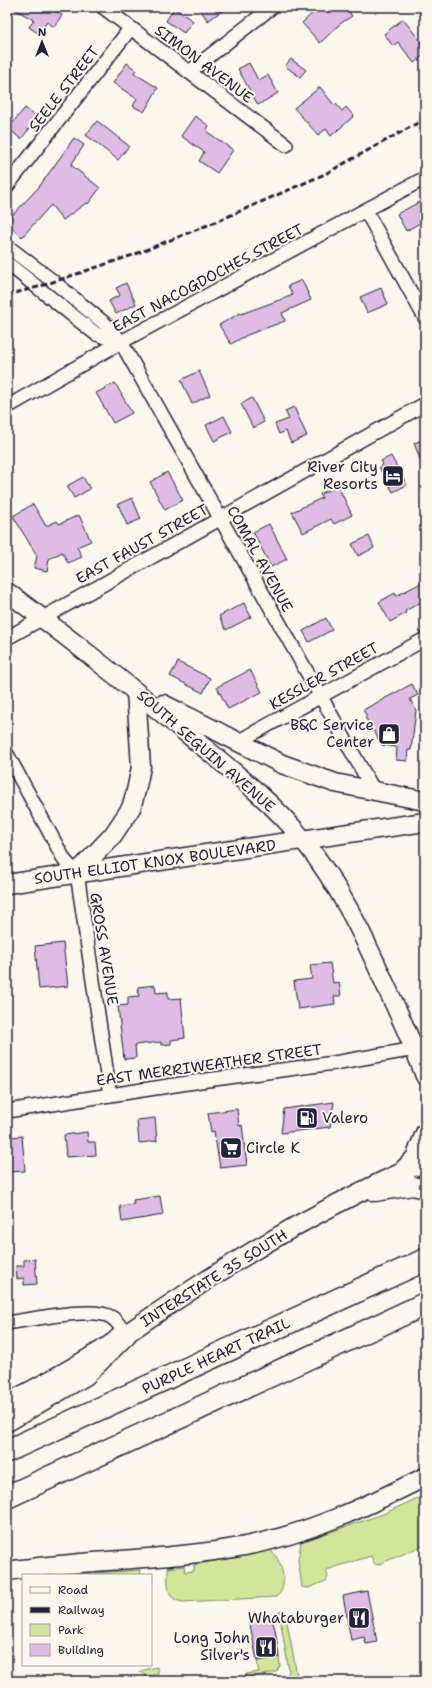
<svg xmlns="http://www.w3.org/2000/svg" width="432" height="1688" viewBox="0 0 432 1688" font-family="'Shantell Sans',sans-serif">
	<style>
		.green { fill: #d1e69b; stroke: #7a846b }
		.building { fill: #dfbae4; stroke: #22223b }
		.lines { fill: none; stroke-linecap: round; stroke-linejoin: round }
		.minor-casing { stroke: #22223b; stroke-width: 16 }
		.secondary-casing { stroke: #22223b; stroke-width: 21 }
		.motorway-casing { stroke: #22223b; stroke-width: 25 }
		.minor { stroke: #fbf7ec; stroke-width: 13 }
		.secondary { stroke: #fbf7ec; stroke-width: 18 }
		.motorway { stroke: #fbf7ec; stroke-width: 22 }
		.rail { stroke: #22223b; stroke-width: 3; stroke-dasharray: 6 3; stroke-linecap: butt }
		.labels { text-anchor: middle; stroke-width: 4; stroke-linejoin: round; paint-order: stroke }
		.street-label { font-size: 15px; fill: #22223b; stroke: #fbf7ec }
		.poi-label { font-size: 15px; fill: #22223b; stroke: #fbf7ec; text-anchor: end }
	</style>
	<rect width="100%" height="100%" fill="#fbf7ec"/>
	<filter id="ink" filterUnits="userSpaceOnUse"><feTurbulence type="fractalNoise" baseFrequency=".025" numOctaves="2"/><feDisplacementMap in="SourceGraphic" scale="8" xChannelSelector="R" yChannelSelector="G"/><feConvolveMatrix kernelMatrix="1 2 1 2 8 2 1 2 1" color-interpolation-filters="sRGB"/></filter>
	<g filter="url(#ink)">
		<g class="green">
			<path d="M422,1496L425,1502V1545L377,1565L374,1563L371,1556L326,1570L328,1576L326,1581L308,1588L302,1587L298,1560L301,1542L383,1514Z"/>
			<path d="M271,1550C272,1553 275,1555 277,1558C283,1569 288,1588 276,1597L183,1602C165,1600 168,1582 168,1568L184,1566L185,1572L194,1571V1565Z"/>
			<path d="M140,1570L141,1575H81V1574Z"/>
			<path d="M283,1610L285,1611L298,1681H282L287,1677L289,1671L279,1612Z"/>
			<path d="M279,1657L280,1666L276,1672L248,1678L245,1677L246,1674L259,1672L257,1661Z"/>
			<path d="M157,1667L158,1674L149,1676V1681H136L147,1679L146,1676L140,1671Z"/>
		</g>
		<g class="building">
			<path d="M10,7H49L62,15L54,27L47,22L39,34L29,27L34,20Z"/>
			<path d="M198,7H227L208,21Z"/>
			<path d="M319,7H346L352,16L341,23L320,43L302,23Z"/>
			<path d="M174,8L193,21L184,33L166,21Z"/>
			<path d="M403,19L421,42L425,39V54L414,63L398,42L393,46L384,34Z"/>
			<path d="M291,59L306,70L300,77L285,66Z"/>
			<path d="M127,63L136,70L134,73L158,88L144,112L133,106L137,99L113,83Z"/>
			<path d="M249,63L258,80L268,75L278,93L258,105L238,69Z"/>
			<path d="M320,87L334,105L336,104L342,111L346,107L354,116L331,136L326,129L318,135L294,108Z"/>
			<path d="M25,108L38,118L21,139L8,128Z"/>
			<path d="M195,116L209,126L206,131L233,150L217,173L199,161L204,152L181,136Z"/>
			<path d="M97,121L129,146L118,160L86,135Z"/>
			<path d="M74,138L84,145L71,165L100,188L88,204L86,203L63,220L51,205L22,237L7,223V221L39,187Z"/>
			<path d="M425,199V220L406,231L397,214Z"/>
			<path d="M302,280L311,300L282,313L285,321L247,335L231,344L219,325L240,313L241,314L293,295L288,286Z"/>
			<path d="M126,283L136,304L116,314L109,301L120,295L116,288Z"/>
			<path d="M381,288L388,304L367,313L360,297Z"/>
			<path d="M199,371L210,395L192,404L181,380Z"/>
			<path d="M115,383L132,413L113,423L96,393Z"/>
			<path d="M252,398L264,422L253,428L241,404Z"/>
			<path d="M294,407L307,436L291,443L286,431L279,434L275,424L289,419L285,411Z"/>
			<path d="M224,416L232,432L214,441L206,425Z"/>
			<path d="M425,439V470H424L414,443Z"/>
			<path d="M391,456L407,485L393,492L379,467L383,464L381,461Z"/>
			<path d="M167,472L183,500L165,510L150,482Z"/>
			<path d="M83,477L90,489L74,498L67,486Z"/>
			<path d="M338,486L352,515L334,524L331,519L303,533L292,512L322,498L320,494Z"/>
			<path d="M132,498L141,519L127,525L118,504Z"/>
			<path d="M33,504L46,526L57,521L59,524L79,515L91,541L77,547L82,557L68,563L62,552L49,559L47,571L34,568L37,556L13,516Z"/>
			<path d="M269,524L287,559L271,567L253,532Z"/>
			<path d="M369,536L374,548L358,556L352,544Z"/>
			<path d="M425,581V600L405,611L406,613L390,622L379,602L395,593L396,596Z"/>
			<path d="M244,603L251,617L226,630L219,616Z"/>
			<path d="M326,618L332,630L309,642L303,631Z"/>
			<path d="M178,662L210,678L203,693L170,676Z"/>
			<path d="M250,670L262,692L228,709L217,687Z"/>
			<path d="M412,684L418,695L410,699L416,710L411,750H408L407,761L396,760L397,749L396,747L382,745L365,717L367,716L363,710Z"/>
			<path d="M63,943L68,986L39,989L35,946Z"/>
			<path d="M330,963L333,983L339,982L341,996H334L335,1004L298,1009L294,981L312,979L310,965Z"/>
			<path d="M155,985L156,993L168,992V999L181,998L185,1038L171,1040V1044L161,1045V1042L135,1045L136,1058L124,1059L118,1006L128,1005V997L139,996L138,987Z"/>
			<path d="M334,1102L330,1127L281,1133L284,1109Z"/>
			<path d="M237,1109L239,1126L242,1125L247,1165L220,1168L214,1131L211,1132L208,1113Z"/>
			<path d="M155,1118L157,1141L139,1143L137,1120Z"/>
			<path d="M87,1132L88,1142H95L96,1155L66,1157L64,1135Z"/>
			<path d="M22,1136L25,1171L9,1172L7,1144H11L10,1137Z"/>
			<path d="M160,1196L163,1215L122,1222L120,1206L134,1204L133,1200Z"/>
			<path d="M35,1259L37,1284L24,1285V1278L17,1279L16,1266H24V1260Z"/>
			<path d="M367,1591L377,1642L366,1644L364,1637L351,1640L343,1596Z"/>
			<path d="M270,1614L275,1629L279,1657L257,1661L249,1619L250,1618Z"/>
		</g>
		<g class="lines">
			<g class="minor-casing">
				<g id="minor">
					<path d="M103,7L286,145"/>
					<path d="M189,72L272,7"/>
					<path d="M7,186L130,29"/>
					<path d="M366,211L425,318"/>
					<path d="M7,246L54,282L110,328L121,342L374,791"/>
					<path d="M7,263L96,334L121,342"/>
					<path d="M7,407L121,342L425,178"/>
					<path d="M7,638L425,404"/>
					<path d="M239,741L425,639"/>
					<path d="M7,754L65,861L77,873L110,1095"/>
					<path d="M7,1111L207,1080L334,1063L415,1049"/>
					<path d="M7,1323C30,1320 93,1306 111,1317C118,1321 121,1328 125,1334"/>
				</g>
			</g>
			<g class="secondary-casing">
				<g id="secondary">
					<path d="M7,592C70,638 130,687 190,736C230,769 272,801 304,841C339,885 363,934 386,986C400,1016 414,1046 425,1076"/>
					<path d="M163,704L282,764L335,783L425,801"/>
					<path d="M77,873L113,835L131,808L136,791L141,767L136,692"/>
					<path d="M7,884L226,851L425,822"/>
					<path d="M404,1169L415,1158L425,1133"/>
					<path d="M375,1192L413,1186L425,1189"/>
					<path d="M7,1403C39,1387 71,1369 102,1350C141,1324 178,1298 218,1273C283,1231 353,1193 425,1162"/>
					<path d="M7,1571C86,1559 166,1561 245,1546C308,1534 367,1506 425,1477"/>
				</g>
			</g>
			<g class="motorway-casing">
				<g id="motorway">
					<path d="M7,1420L85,1374L125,1334"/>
					<path d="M7,1451L425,1260"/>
					<path d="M7,1497L425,1304"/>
				</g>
			</g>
			<use href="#minor" class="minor"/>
			<use href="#secondary" class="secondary"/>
			<use href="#motorway" class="motorway"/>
			<path class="rail" d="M7,295L38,287L133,255L213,223L325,174L425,119"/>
		</g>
	</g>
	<defs>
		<g id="hotel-square" transform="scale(1.15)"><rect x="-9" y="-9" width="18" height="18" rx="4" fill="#22223b" stroke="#fbf7ec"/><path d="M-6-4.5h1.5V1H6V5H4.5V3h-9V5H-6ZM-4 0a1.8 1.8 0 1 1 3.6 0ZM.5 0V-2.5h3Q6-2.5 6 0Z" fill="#fff"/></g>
		<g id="shop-square" transform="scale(1.15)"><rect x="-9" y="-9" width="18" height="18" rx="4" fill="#22223b" stroke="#fbf7ec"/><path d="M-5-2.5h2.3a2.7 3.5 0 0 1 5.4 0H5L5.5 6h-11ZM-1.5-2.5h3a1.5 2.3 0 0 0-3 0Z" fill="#fff"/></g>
		<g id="fuel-square" transform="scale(1.15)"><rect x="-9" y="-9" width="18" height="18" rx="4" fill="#22223b" stroke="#fbf7ec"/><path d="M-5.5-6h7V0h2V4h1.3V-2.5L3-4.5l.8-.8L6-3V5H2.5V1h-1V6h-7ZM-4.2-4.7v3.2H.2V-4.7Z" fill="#fff"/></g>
		<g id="supermarket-square" transform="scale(1.15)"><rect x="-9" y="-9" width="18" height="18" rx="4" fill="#22223b" stroke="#fbf7ec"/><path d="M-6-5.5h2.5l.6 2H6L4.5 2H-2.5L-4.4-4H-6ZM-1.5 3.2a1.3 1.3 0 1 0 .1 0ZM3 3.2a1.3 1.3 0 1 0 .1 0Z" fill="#fff"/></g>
		<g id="restaurant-square" transform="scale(1.15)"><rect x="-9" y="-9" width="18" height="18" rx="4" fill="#22223b" stroke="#fbf7ec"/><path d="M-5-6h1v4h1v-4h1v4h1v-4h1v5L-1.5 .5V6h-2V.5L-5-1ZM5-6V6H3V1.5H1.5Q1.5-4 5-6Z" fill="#fff"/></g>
	</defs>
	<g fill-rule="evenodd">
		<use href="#hotel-square" x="393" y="476"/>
		<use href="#shop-square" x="389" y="734"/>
		<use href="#fuel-square" x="307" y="1118"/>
		<use href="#supermarket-square" x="231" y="1148"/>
		<use href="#restaurant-square" x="359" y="1618"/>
		<use href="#restaurant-square" x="266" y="1647"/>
	</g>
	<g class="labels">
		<g class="street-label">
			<text transform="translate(204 64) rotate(37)" y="5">SIMON AVENUE</text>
			<text transform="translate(64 89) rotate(-52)" y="5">SEELE STREET</text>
			<text transform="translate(208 278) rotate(-28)" y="5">EAST NACOGDOCHES STREET</text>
			<text transform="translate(142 544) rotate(-29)" y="5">EAST FAUST STREET</text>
			<text transform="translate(260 559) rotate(61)" y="5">COMAL AVENUE</text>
			<text transform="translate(324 676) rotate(-29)" y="5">KESSLER STREET</text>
			<text transform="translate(206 751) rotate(41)" y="5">SOUTH SEGUIN AVENUE</text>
			<text transform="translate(155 862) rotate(-8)" y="5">SOUTH ELLIOT KNOX BOULEVARD</text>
			<text transform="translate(104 949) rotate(81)" y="5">GROSS AVENUE</text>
			<text transform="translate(209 1065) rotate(-8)" y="5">EAST MERRIWEATHER STREET</text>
			<text transform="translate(214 1278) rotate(-32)" y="5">INTERSTATE 35 SOUTH</text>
			<text transform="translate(216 1356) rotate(-25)" y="5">PURPLE HEART TRAIL</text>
		</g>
		<g class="poi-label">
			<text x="378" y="472">River City<tspan x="378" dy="17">Resorts</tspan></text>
			<text x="374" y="730">B&amp;C Service<tspan x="374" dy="17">Center</tspan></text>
			<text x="322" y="1123" text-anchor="start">Valero</text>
			<text x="246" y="1153" text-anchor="start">Circle K</text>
			<text x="344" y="1623">Whataburger</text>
			<text x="250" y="1643">Long John<tspan x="250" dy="17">Silver's</tspan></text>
		</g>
	</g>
	<rect width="432" height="1688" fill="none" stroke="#fbf7ec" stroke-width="24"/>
	<rect x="12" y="12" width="408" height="1664" fill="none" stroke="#22223b" stroke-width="1.5" filter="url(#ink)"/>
	<rect x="22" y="1574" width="130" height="92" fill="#fbf7ec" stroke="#a4a2a5"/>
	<rect x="30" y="1587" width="20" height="6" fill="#fbf7ec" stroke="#a4a2a5"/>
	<text x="58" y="1594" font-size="12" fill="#22223b">Road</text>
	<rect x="30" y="1607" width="20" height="6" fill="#22223b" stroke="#a4a2a5"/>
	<text x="58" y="1614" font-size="12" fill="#22223b">Railway</text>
	<rect x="30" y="1624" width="20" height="12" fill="#d1e69b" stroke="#a4a2a5"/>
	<text x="58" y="1634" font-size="12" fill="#22223b">Park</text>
	<rect x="30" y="1644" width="20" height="12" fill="#dfbae4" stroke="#a4a2a5"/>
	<text x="58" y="1654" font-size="12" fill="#22223b">Building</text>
	<g transform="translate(42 42)" stroke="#fbf7ec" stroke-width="3" paint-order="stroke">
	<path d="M0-3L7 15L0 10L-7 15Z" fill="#22223b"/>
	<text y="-6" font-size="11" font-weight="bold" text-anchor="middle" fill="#22223b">N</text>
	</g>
</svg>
